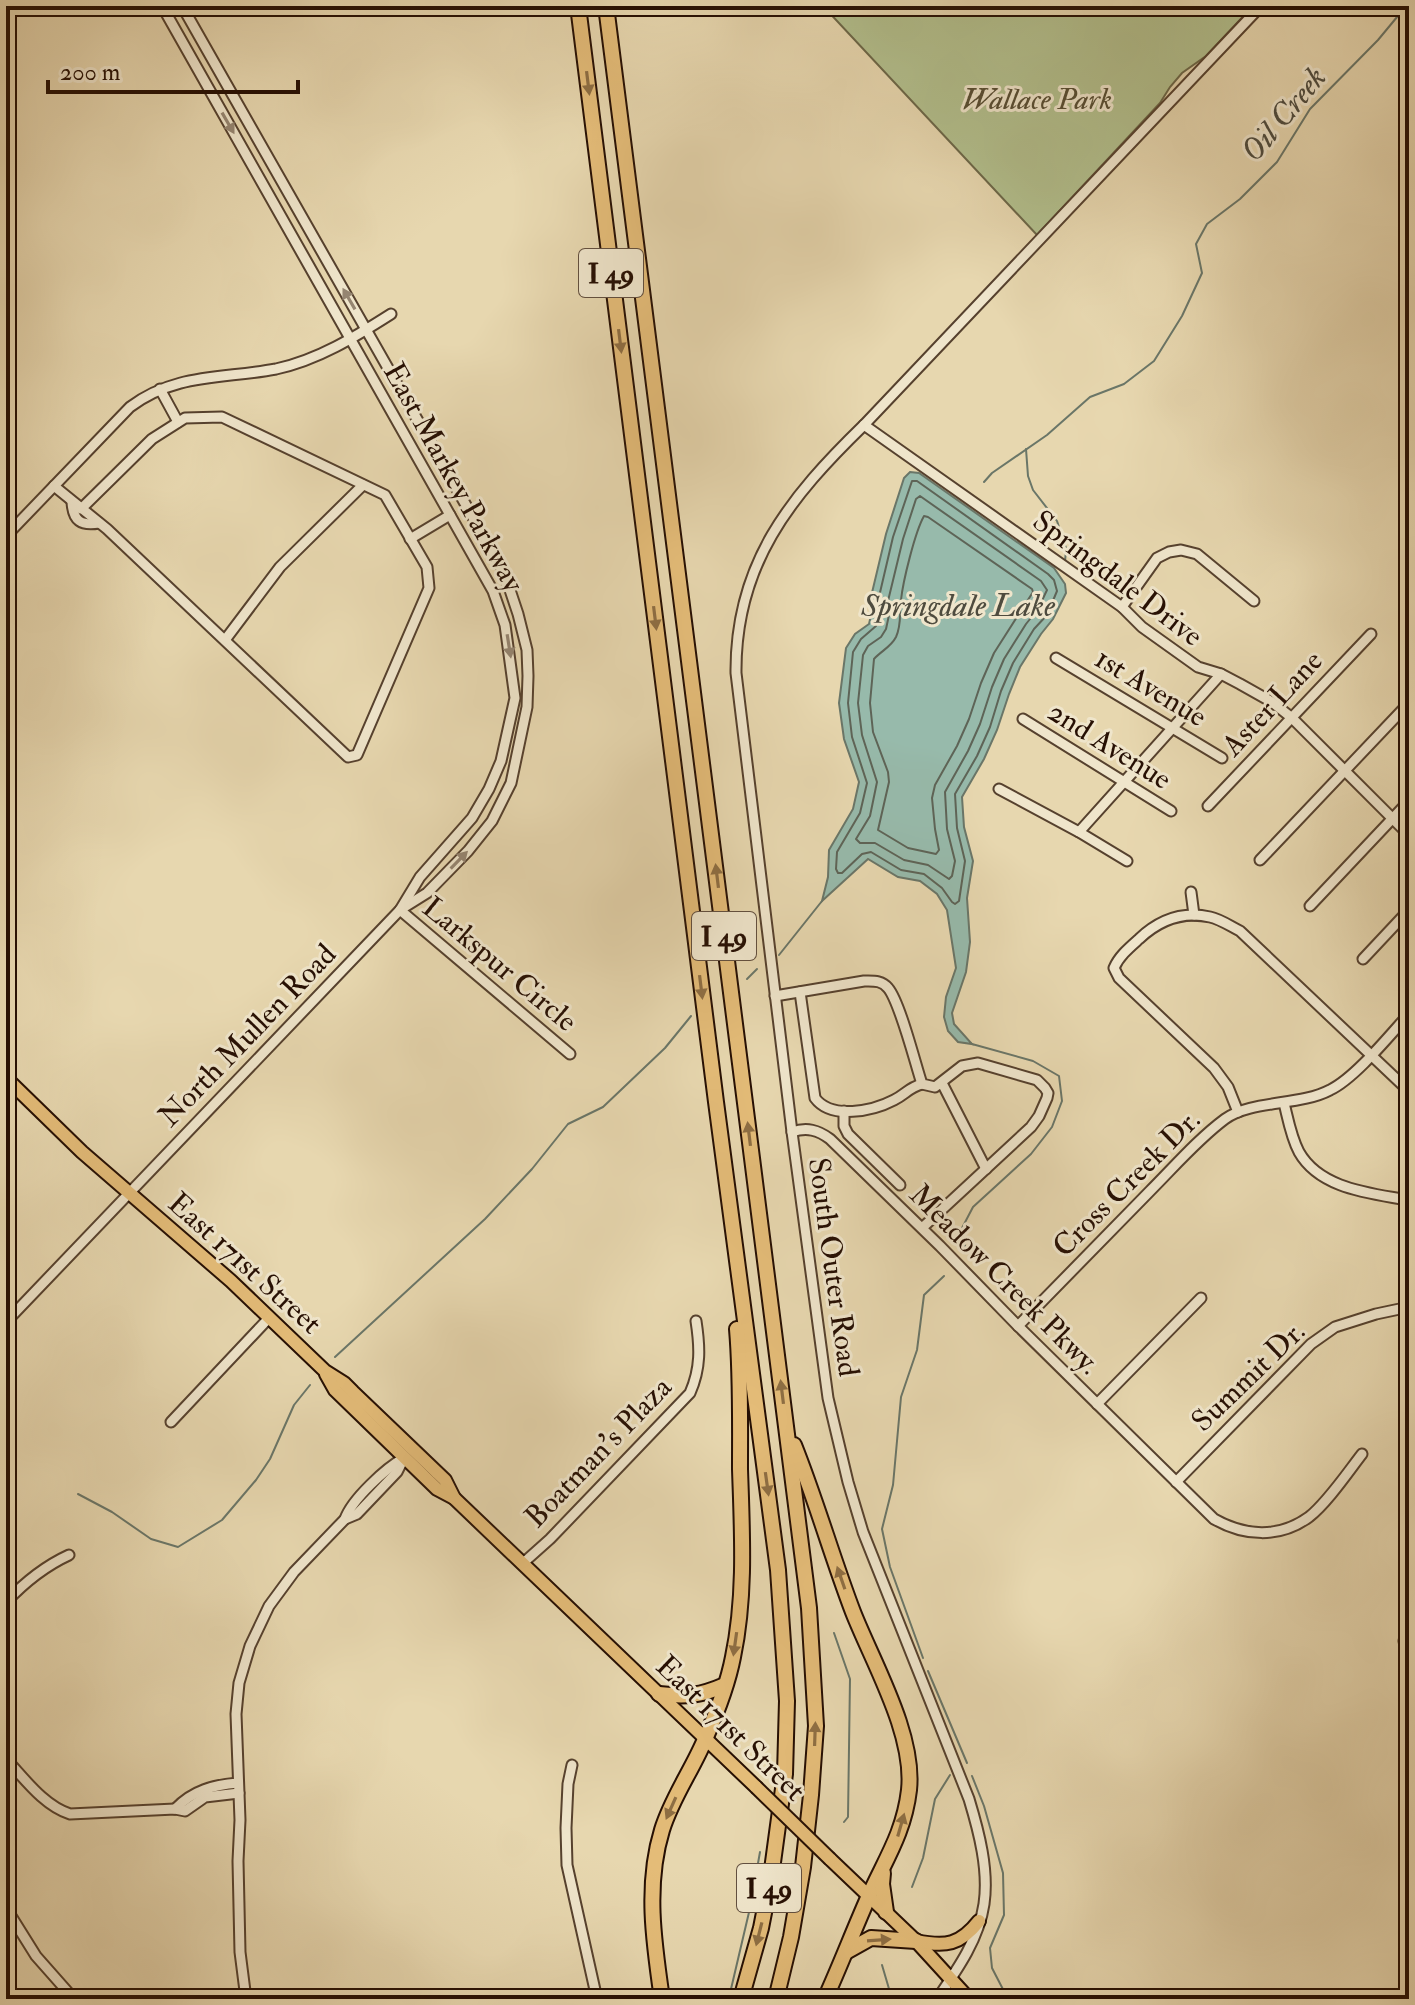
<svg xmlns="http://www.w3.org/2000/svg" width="1415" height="2005" viewBox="0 0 1415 2005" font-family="'IM FELL Double Pica',serif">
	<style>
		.green { fill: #b2bf8d; stroke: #6c6748; stroke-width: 2 }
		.water { fill: #97baab; stroke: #6a7668; stroke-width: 2 }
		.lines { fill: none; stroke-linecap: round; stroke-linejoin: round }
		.shore { stroke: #5e6457; stroke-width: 2 }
		.stream { stroke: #6a7668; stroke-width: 2 }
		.minor-casing { stroke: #56412e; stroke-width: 13 }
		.major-casing { stroke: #260f03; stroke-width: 16 }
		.highway-casing { stroke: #260f03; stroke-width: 18 }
		.minor { stroke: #efe5cb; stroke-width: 9 }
		.major { stroke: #e4bc78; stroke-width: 12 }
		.highway { stroke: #e4bc78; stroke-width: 14 }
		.major-bridge-casing { stroke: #260f03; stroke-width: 16; stroke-linecap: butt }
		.major-bridge { stroke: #e4bc78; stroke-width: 12 }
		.oneway { fill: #8e6e43 }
		.oneway2 { fill: #958571 }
		.labels { text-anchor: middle; stroke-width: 6; stroke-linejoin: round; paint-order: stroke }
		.shield { fill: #efe5cb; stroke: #624f3f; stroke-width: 2 }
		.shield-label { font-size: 28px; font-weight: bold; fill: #260f03 }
		.park-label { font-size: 30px; font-style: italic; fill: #574d33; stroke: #efe5cb }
		.street-label { font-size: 30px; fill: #260f03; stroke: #efe5cb }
		.water-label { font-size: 32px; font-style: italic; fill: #4e4b3e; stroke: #efe5cb }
	</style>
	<rect width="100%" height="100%" fill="#e7d7af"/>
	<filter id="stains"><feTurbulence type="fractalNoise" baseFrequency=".0025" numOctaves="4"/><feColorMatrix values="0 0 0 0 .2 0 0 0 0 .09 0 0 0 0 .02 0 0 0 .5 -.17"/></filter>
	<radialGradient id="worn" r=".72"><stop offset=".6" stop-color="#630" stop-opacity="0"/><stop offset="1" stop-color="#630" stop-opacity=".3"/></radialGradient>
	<path class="green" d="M823,6H1253L1206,56L1182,73L1170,87L1160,103L1037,235Z"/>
	<path class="water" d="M910,472L919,473L1054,568L1065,584L1066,593L1053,619L1041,634L1020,667L1009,694L997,730L984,759L962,797L964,827L973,861L967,898L970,942L966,972L952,1013L954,1024L972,1044L958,1042L948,1031L944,1017L946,997L956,968L947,910L937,894L920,881L898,877L868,859L822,901L828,877L829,850L853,809L859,782L844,739L839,703L846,648L855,634L869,624L871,615L870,601L886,534L904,478Z"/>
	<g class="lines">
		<g class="shore">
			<path d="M912,481H917L1048,574L1054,580L1057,591L1047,615L1034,629L1013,663L1001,691L990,727L977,756L955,794L957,828L965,861L959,901L955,904L952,902L942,888L924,874L901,870L871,852L862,854L842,873H838L836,869L837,852L860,813L867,783L852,737L848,703L853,652L861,639L876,626L879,615L878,601L893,537Z"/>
			<path d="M920,496L1041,581L1047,590L1038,609L1026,624L1004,659L992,687L980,724L968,751L945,792L947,829L955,861L952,876L949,879L928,865L904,860L875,843H860L856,839L870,816L877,782L862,735L858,703L863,655L868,646L881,637L886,629L889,615L888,601L903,539L916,499Z"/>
			<path d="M924,516L928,517L1032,589L1033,592L994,653L981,683L969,719L957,746L935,785L932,798L935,829L939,850L936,854L908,848L878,830L889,782L888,772L873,732L870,703L874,659C881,651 891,647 896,637C902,624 899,613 901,600C903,581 915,532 924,516Z"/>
		</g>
		<g class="stream">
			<path d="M1026,449L1028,476L1033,490L1057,521L1066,548L1065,563"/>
			<path d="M984,482L992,473L1047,435L1090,397L1124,384L1154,361L1182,316L1202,273L1196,244L1207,224L1240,199L1277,162L1310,109L1378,40L1402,11V6"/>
			<path d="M779,955L822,901"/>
			<path d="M747,979L757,969"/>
			<path d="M966,1250L961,1230L973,1207L1031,1154L1052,1127L1062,1101L1059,1076L1033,1061L972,1044"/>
			<path d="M335,1357L485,1219L532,1169L568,1124L603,1107L665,1048L691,1016"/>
			<path d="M78,1494L112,1512L151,1539L178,1547L222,1520L256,1480L270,1459L294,1405L310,1385"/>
			<path d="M834,1633L850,1679L848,1817L844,1822"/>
			<path d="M923,1658L890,1567L882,1529L893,1485L901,1397L917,1350L924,1295L944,1276"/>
			<path d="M928,1671L967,1763"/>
			<path d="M972,1776L984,1806L1003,1873L1004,1915L990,1948L992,1968L1008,1999"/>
			<path d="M912,1887L923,1858L935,1799L950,1775"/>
			<path d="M882,1965L892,1999"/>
			<path d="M718,1999L731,1989L750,1908L760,1852"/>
		</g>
		<g class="minor-casing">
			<g id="minor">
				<path d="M182,6L504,572L518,614L527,650L528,676L527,707L511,783L492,821L468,851L427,893L403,908"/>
				<path d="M160,389L178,422"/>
				<path d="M864,425L1122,607L1142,627L1198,667L1221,674L1240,684L1272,702L1292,718L1409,835"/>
				<path d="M54,486L107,529L348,757L357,755L429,588L427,567L385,495L222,417L185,418L152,439L81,509"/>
				<path d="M72,502C73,521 81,526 99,523"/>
				<path d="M6,536L130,407C175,373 223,379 276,369C318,360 355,337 391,314"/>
				<path d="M410,539L450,515"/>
				<path d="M1122,607L1157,558L1169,552L1181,550L1197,554L1254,601"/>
				<path d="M225,640L280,567L363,485"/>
				<path d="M1056,658L1222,758"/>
				<path d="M1023,719L1171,811"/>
				<path d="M999,789L1079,832L1127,861"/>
				<path d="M1208,806L1371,634"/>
				<path d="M1079,832L1221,674"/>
				<path d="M1260,860L1409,703"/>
				<path d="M1191,892L1194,915"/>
				<path d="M1310,906L1409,801"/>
				<path d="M400,910L570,1054"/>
				<path d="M1363,959L1409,910"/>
				<path d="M800,992L815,1098C831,1120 873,1111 894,1100C906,1094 908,1088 922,1084"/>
				<path d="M775,996L864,981C873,981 882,980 888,988C900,1002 915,1063 922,1084L935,1087L962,1066L978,1063L1037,1080L1045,1088L1048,1093L1047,1098L1039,1116L1031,1127L922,1228"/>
				<path d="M942,1083L986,1169"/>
				<path d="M1284,1103C1288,1119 1291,1137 1299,1152C1320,1189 1370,1193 1407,1200"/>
				<path d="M844,1111V1126L848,1134L900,1185"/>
				<path d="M1238,1112L1228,1087L1214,1068L1119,978L1114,968C1119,956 1130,947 1139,939C1159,920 1183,911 1210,917C1220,919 1230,926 1240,931L1409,1091"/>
				<path d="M792,1132C807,1127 818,1130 830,1139L940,1246L1018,1326L1214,1519C1244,1536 1279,1539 1309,1517C1327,1503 1348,1472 1362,1454"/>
				<path d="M1409,1195L1406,1222L1409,1252"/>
				<path d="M6,1322L400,910L420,877L472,818L489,789L501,761L515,698L505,625L493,591L162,6"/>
				<path d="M1018,1326C1062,1281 1106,1236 1150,1191C1174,1167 1198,1139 1225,1119C1251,1100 1300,1106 1330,1090C1355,1078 1389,1036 1409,1014"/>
				<path d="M1097,1404L1201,1298"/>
				<path d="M171,1422L269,1318"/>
				<path d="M1176,1482L1311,1344L1335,1327L1376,1314L1409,1307"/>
				<path d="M345,1519L357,1514L397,1472L404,1458"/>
				<path d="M522,1564L550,1539L690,1393C701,1368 700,1347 696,1321"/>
				<path d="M6,1602C24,1583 45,1566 69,1555"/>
				<path d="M1409,1620L1404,1641L1409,1665"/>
				<path d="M6,1759C24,1778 44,1806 70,1814L175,1809L185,1811L205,1797L239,1793"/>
				<path d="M572,1765L568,1784L566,1828L567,1865L597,1999"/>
				<path d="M175,1809C193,1790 214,1785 238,1783"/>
				<path d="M6,1908L36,1956L74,1999"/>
				<path d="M246,1999L240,1952L238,1861L240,1820L236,1714L239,1683L250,1646L269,1606L294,1572L345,1519C352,1499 386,1468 404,1458"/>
				<path d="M937,1999C957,1970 979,1939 984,1904C989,1870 979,1832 969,1799L863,1532L848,1482L828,1398L792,1132L736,673C735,564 790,497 864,425L1261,6"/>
			</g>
		</g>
		<g class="major-casing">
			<g id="major">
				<path d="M6,1078L82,1152L231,1281L325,1371L344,1383L353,1392L445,1480L454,1498"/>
				<path d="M326,1374L335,1390L437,1489L454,1498L756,1787"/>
				<path d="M830,1859L916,1941L969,1999"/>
				<path d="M916,1941C946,1947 960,1945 979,1921"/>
			</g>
		</g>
		<g class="highway-casing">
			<g id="highway">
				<path d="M578,6L716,1102L778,1570L787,1701L785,1774L771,1877L761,1928L741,1999"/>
				<path d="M606,6L809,1608L816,1726L811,1795L803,1867L791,1937L776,1999"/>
				<path d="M794,1445C816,1500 832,1557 853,1612C873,1663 915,1734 909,1790C904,1833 885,1860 868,1898C853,1932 840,1966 825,1999"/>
				<path d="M659,1694C686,1697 700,1696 725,1685"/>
				<path d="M883,1873L882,1884L886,1912"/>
				<path d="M846,1952L871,1938L916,1941"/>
				<path d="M662,1999C654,1944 645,1885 662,1830C672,1797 693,1769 706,1737C717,1712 728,1683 733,1657C746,1595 742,1531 740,1469C740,1422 741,1375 737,1329"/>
			</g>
		</g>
		<use href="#minor" class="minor"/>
		<use href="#major" class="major"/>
		<use href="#highway" class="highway"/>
		<g class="major-bridge-casing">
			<path id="major-bridge" d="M756,1787L830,1859"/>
		</g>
		<use href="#major-bridge" class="major-bridge"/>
	</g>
	<defs><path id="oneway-solid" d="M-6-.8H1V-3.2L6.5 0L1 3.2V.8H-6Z" transform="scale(2)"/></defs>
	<g class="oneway">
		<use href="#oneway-solid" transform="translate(588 83) rotate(83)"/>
		<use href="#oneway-solid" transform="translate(620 341) rotate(83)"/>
		<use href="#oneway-solid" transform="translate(655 618) rotate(83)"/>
		<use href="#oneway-solid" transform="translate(717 876) rotate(-97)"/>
		<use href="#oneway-solid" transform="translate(701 987) rotate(83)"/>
		<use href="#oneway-solid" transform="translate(749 1134) rotate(-97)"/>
		<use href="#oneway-solid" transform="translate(782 1392) rotate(-97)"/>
		<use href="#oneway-solid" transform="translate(767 1484) rotate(82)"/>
		<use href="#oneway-solid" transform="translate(841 1578) rotate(-109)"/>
		<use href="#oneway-solid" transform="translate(735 1644) rotate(98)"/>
		<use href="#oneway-solid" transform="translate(815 1734) rotate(-88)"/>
		<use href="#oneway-solid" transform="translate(671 1808) rotate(114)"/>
		<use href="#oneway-solid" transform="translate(901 1825) rotate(-74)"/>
		<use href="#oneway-solid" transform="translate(759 1934) rotate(104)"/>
		<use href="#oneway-solid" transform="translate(879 1940) rotate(-4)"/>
	</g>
	<g class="oneway2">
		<use href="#oneway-solid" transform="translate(228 123) rotate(60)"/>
		<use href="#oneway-solid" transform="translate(349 299) rotate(-120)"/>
		<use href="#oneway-solid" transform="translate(509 646) rotate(81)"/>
		<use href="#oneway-solid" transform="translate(459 860) rotate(-46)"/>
	</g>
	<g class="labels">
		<g class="shield">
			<rect x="579" y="249" width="64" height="48" rx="6"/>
			<rect x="692" y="912" width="64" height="48" rx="6"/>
			<rect x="737" y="1864" width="64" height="48" rx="6"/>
		</g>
		<g class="shield-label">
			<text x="611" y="283">I 49</text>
			<text x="724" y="946">I 49</text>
			<text x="769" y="1898">I 49</text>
		</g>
		<g class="park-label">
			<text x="1037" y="109">Wallace Park</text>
		</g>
		<g class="street-label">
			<text transform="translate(454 477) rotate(61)" y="10">East Markey Parkway</text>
			<text transform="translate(1118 578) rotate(37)" y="10">Springdale Drive</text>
			<text transform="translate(1151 687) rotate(31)" y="10">1st Avenue</text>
			<text transform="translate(1272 703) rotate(-47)" y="10">Aster Lane</text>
			<text transform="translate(1110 745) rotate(32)" y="10">2nd Avenue</text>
			<text transform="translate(500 964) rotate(40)" y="10">Larkspur Circle</text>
			<text transform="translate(247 1035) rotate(-46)" y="10">North Mullen Road</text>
			<text transform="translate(1126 1183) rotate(-45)" y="10">Cross Creek Dr.</text>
			<text transform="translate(245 1263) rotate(42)" y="10">East 171st Street</text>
			<text transform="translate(834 1267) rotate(82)" y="10">South Outer Road</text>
			<text transform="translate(1005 1279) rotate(45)" y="10">Meadow Creek Pkwy.</text>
			<text transform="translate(1248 1376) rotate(-44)" y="10">Summit Dr.</text>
			<text transform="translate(598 1452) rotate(-46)" y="10">Boatman's Plaza</text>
			<text transform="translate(731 1728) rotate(44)" y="10">East 171st Street</text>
		</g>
		<g class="water-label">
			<text transform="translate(1283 114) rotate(-50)" y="11">Oil Creek</text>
			<text x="958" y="616">Springdale Lake</text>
		</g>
	</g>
	<rect width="1415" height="2005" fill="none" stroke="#e7d7af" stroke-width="32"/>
	<rect x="8" y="8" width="1399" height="1989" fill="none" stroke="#260f03" stroke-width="4"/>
	<rect x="16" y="16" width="1383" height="1973" fill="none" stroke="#260f03" stroke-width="2"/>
	<path d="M48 80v12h250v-12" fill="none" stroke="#260f03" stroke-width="4"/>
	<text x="60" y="80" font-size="24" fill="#260f03" stroke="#efe5cb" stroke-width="6" paint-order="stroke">200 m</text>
	<rect width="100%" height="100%" filter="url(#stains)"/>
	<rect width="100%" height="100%" fill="url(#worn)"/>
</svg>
